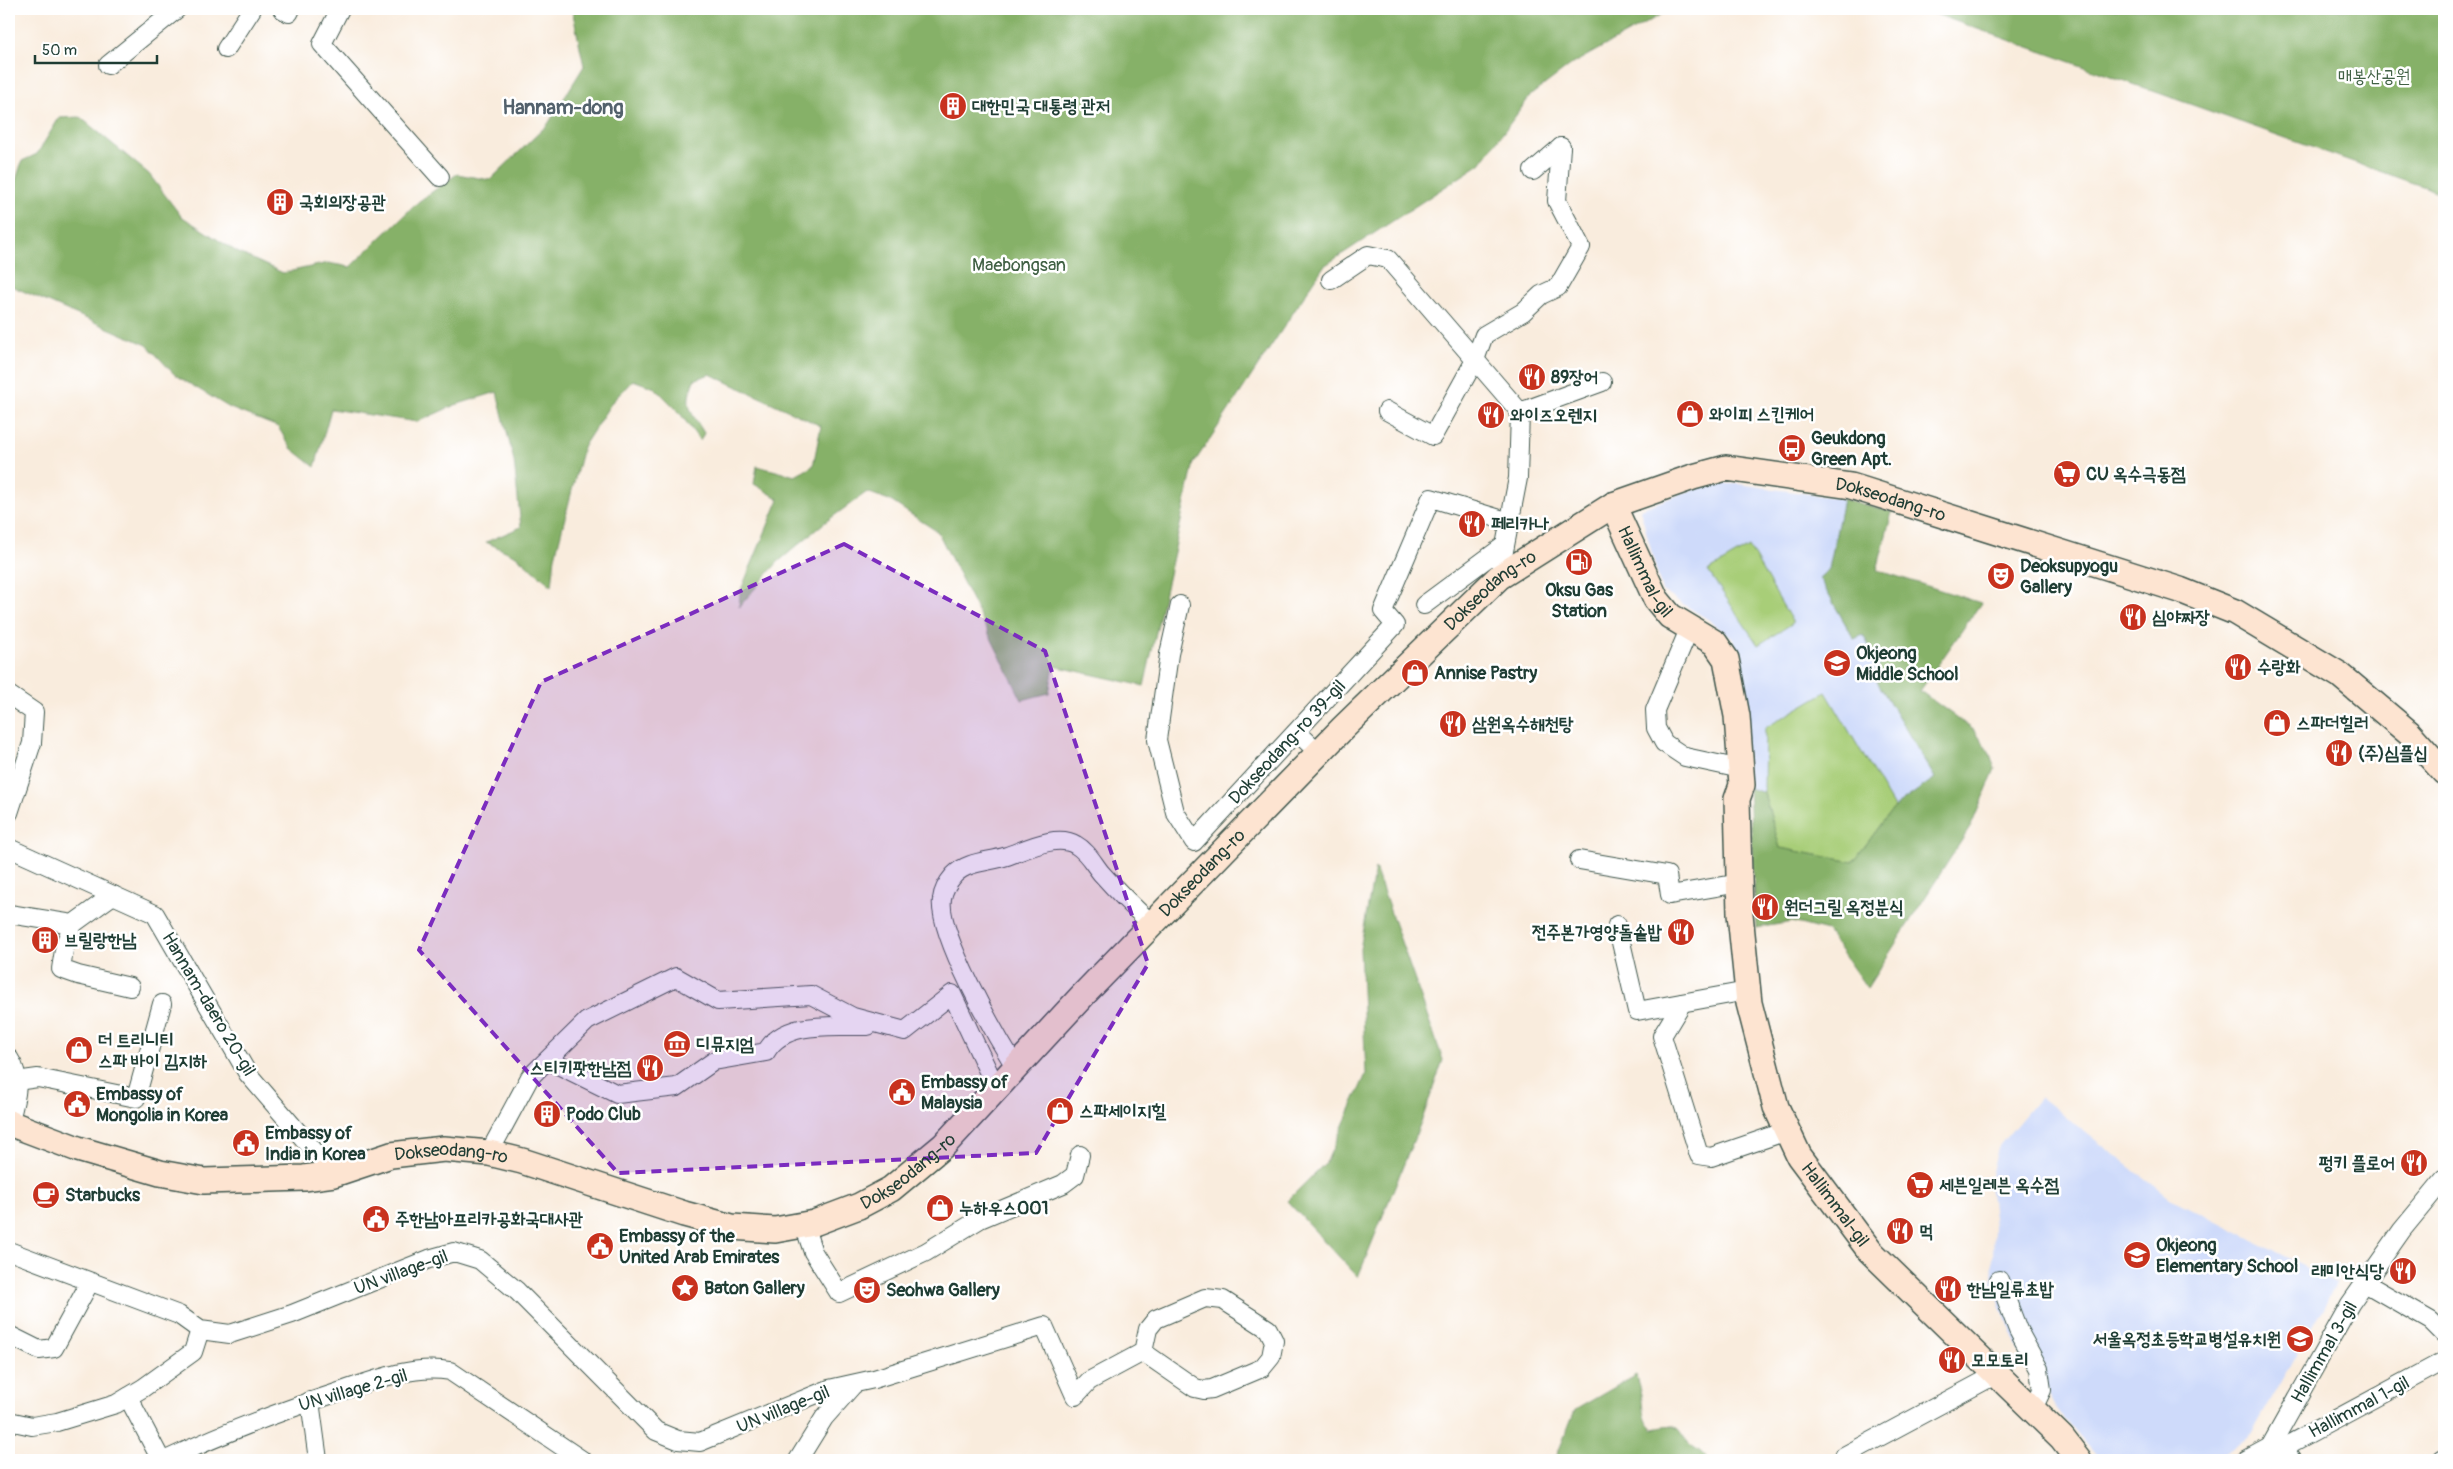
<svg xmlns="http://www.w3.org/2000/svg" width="2453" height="1469" viewBox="0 0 2453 1469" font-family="Pangolin,'Poor Story',sans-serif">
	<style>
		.built { fill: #cedafa }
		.green { fill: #a8ce78; stroke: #648656 }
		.forest { fill: #86b168; stroke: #52774e }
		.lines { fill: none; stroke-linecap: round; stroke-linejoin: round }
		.street-casing { stroke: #40574d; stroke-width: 20 }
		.secondary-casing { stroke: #40574d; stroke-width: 28 }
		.street { stroke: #fff; stroke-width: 18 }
		.secondary { stroke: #fde4d1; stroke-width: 25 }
		.marked { fill: #7b2cbf; fill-opacity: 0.2; stroke: #7b2cbf; stroke-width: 4; stroke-dasharray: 10 6; stroke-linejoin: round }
		.labels { text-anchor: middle; stroke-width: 5; stroke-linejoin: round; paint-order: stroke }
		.park-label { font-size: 18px; fill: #416145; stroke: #fff }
		.poi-label { font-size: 18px; font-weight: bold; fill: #1f3d34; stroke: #fff; text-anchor: start }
		.street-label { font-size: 18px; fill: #1f3d34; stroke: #fff }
		.quarter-label { font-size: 20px; font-weight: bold; fill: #52616c; stroke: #fff }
	</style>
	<rect width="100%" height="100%" fill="#fff"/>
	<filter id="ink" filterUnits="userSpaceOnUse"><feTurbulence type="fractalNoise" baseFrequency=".02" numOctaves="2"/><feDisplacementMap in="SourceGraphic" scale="10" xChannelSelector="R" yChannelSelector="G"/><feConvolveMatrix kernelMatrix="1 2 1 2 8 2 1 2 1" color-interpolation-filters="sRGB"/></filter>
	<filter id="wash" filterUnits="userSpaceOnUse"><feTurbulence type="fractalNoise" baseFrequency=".0096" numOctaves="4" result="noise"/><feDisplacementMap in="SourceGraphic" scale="20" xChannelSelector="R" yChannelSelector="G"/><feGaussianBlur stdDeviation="1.12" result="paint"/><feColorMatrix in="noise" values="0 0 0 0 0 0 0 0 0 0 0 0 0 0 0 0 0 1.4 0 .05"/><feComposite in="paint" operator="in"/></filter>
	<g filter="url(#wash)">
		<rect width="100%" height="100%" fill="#f9ecdd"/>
		<g class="built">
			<path d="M1709,484H1739L1843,499L1829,569L1854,639L1863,634L1880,666L1872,673L1935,778L1894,807L1853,862L1749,788L1738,665L1733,639L1709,620L1662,591L1640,509Z"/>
			<path d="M2040,1097L2170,1198L2337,1283L2251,1434L2217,1460H2100L2057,1409L2021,1355L1992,1285L1994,1226L1989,1184L1998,1147Z"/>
		</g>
		<g class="green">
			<path d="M1749,547L1793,623L1758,645L1708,571Z"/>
			<path d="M1826,692L1894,807L1853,862L1780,848L1764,793L1765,728Z"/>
		</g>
		<g class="forest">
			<path d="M572,9H1671L1572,64L1531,95L1480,164L1324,266L1194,463L1144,686L1054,666L1049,693L1022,700L938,532L889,500L867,492L824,523L778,562L739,607L740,592L779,499L754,484L757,466L795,476L813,466L821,426L710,374L694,380C683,407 691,411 704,433L700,441L679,412L655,388L633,380L612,402L583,447L555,557L552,586L516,556L486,542L521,527L514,461L497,392L455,405L417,422L331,409L315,467L291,448L278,427L230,408L175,375L147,345L9,285V184L16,180L22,161L37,154L59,118L80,117L149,174L181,216L237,252L283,273L328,263L350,267L418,202L457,174L490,180L548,124L584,66Z"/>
			<path d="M1921,9H2444V194Z"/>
			<path d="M1843,499L1892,512L1877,570L1981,603L1920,691L1975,731L1990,754L1995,769L1971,826L1867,988L1827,931L1792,922L1756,928L1749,788L1764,793L1780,848L1853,862L1894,807L1935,778L1872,673L1880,666L1863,635L1854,639L1819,578L1829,569Z"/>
			<path d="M1375,868L1443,1060L1423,1117L1358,1277L1287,1201L1327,1161L1366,1074L1360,949Z"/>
			<path d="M1636,1375C1637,1381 1640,1388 1641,1395C1644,1409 1641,1419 1653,1429C1685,1422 1674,1430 1692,1446C1699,1451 1703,1452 1706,1460H1555L1575,1410Z"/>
		</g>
	</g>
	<g filter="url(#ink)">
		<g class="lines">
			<g class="street-casing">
				<g id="street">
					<path d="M282,9L289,13L291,9"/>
					<path d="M340,9L322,44L440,177"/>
					<path d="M226,49L252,9"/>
					<path d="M108,65L177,9"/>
					<path d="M1533,171L1561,147"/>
					<path d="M1331,280L1368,255L1388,259L1520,412L1518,478L1499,577"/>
					<path d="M1387,411L1433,436L1475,360L1484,335L1523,312L1541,295L1558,287L1581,247L1557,201L1561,147"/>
					<path d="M1520,412L1602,382"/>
					<path d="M1180,605L1169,654L1157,740L1175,812L1194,842L1395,625L1383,611L1431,498L1510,522"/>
					<path d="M1424,605L1505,545"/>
					<path d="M1690,627L1655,710L1656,728L1664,743L1685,757L1741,769"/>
					<path d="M9,695L34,712L32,743L9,813"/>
					<path d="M1297,732L1319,753"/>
					<path d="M9,848L155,914L248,1074L334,1174"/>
					<path d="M1579,860L1667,875L1670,895L1740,883"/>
					<path d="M9,914L73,924L113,895"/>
					<path d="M73,924L65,944L61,969L78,975L130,987"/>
					<path d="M1617,925L1637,1011L1747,991"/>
					<path d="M1682,1003L1662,1036L1699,1155L1711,1157L1787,1131"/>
					<path d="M9,1058C23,1078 15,1102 9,1123"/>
					<path d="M548,1060L617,1094L677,1087L714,1061L766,1052C784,1019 836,1027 868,1026"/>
					<path d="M1016,1068C996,1036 937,933 942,899C943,890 948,882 954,875C967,861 990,862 1007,856C1025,850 1057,833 1076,845C1087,851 1093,863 1101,873C1117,891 1134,908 1152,924"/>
					<path d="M16,1081L38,1078L136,1098L162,1004"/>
					<path d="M489,1153L530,1077L587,1021L676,977L718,1001L811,995L853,1017L905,1031L952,994L996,1088"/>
					<path d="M804,1225L813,1252L839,1293L926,1252L980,1219L1063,1184L1075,1175L1080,1155"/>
					<path d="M9,1251L179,1315L200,1330L230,1334L292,1314L429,1259L454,1252L480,1260L517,1291L656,1431L678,1440L700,1442L829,1389L874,1379L1044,1326L1075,1396L1089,1381L1143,1352L1195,1388L1204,1390L1212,1389L1262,1368L1271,1357L1274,1341L1268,1329L1223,1300L1205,1298L1156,1319L1148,1329L1143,1352"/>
					<path d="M1999,1280L2018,1330L2039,1369L2042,1390L2033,1409"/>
					<path d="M2365,1283L2431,1321L2444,1334"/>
					<path d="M9,1335L39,1350L54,1348L90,1282"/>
					<path d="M128,1397L161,1460"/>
					<path d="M310,1401L318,1460"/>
					<path d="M9,1421L32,1426L57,1422L116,1404L143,1388L193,1352L200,1330"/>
					<path d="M2284,1447L2293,1460"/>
					<path d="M1844,1456L1997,1374"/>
					<path d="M166,1460C221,1434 278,1412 336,1393C371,1381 413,1364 450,1371L582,1460"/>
					<path d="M798,1460L824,1418L854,1384"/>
					<path d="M2246,1460L2270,1447H2284L2444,1361"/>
					<path d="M2269,1460L2270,1447L2350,1304L2402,1230L2444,1179"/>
					<path d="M2440,1460L2444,1458"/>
				</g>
			</g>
			<g class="secondary-casing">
				<g id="secondary">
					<path id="s1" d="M1613,505L1656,599L1670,616L1715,643L1726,659L1737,716L1742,785L1737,799L1740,914L1749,1003L1776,1107L1799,1156L1870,1251L2062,1438L2079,1460"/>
					<path id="s2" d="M9,1123L78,1149L160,1173L204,1181L304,1178L334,1174L391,1155L444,1149L489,1153L522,1161L684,1214L732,1227L775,1230L814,1223L859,1206L891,1189L944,1145L1084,994L1343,728L1499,577L1613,505L1693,477L1726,468L1851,486L2180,590L2235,612L2340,675L2409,733L2444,772"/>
				</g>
			</g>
			<use href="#street" class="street"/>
			<use href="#secondary" class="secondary"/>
		</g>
	</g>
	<path class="marked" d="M844,544L1045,651L1148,964L1036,1153L618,1173L419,950L541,682Z"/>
	<defs>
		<g id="building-disc" transform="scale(1.4375)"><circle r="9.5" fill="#c8321e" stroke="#fff"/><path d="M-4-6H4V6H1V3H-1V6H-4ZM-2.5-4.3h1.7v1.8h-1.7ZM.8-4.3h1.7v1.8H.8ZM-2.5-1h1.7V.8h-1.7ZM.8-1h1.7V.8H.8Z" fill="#fff"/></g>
		<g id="restaurant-disc" transform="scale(1.4375)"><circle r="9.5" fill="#c8321e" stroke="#fff"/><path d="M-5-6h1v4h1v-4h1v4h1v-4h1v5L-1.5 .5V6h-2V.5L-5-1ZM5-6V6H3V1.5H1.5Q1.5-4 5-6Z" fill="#fff"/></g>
		<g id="shop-disc" transform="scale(1.4375)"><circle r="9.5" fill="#c8321e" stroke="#fff"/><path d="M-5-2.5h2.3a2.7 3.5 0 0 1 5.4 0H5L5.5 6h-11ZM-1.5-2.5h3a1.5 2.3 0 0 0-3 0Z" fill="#fff"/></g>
		<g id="bus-disc" transform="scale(1.4375)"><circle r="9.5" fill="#c8321e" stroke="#fff"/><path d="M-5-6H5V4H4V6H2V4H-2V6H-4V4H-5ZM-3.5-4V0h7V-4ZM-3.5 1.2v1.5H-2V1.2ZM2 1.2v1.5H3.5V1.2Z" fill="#fff"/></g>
		<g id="supermarket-disc" transform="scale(1.4375)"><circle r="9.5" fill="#c8321e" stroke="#fff"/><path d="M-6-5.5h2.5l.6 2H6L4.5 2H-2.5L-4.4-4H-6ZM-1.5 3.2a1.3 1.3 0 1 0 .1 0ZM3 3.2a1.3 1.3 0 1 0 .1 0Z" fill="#fff"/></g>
		<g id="fuel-disc" transform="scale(1.4375)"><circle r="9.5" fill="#c8321e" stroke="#fff"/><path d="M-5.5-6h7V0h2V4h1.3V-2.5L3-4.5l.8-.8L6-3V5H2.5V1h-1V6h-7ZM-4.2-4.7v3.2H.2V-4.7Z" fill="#fff"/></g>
		<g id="theatre-disc" transform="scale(1.4375)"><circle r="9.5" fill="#c8321e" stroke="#fff"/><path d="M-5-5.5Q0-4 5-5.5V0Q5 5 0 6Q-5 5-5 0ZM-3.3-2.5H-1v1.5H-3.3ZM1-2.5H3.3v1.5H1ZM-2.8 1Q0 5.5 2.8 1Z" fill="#fff"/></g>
		<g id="school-disc" transform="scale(1.4375)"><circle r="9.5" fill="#c8321e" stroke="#fff"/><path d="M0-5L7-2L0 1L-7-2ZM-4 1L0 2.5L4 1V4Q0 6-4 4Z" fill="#fff"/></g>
		<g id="museum-disc" transform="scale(1.4375)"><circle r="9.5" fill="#c8321e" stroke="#fff"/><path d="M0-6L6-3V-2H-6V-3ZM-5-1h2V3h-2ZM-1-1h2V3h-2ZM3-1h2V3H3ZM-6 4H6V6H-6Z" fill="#fff"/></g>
		<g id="civic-disc" transform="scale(1.4375)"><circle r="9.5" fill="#c8321e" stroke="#fff"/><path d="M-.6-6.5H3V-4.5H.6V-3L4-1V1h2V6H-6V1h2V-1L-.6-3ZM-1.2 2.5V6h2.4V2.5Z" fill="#fff"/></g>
		<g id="cafe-disc" transform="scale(1.4375)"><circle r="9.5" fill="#c8321e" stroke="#fff"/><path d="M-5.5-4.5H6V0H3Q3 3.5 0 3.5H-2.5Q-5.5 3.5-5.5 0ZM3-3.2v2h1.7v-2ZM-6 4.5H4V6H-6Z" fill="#fff"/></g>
		<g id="sight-disc" transform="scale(1.4375)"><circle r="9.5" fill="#c8321e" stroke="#fff"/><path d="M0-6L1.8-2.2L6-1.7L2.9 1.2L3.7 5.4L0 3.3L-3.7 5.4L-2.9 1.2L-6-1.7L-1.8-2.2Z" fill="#fff"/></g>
	</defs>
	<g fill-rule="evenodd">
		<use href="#building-disc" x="953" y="106"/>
		<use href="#building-disc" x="280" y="202"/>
		<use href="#restaurant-disc" x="1532" y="377"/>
		<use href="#shop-disc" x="1690" y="414"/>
		<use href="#restaurant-disc" x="1491" y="415"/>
		<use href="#bus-disc" x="1792" y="448"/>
		<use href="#supermarket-disc" x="2067" y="474"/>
		<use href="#restaurant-disc" x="1472" y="524"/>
		<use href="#fuel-disc" x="1579" y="562"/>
		<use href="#theatre-disc" x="2001" y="576"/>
		<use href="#restaurant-disc" x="2133" y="617"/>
		<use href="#school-disc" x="1837" y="663"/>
		<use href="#restaurant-disc" x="2238" y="667"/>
		<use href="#shop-disc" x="1415" y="673"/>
		<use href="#shop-disc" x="2277" y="723"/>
		<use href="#restaurant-disc" x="1453" y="724"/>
		<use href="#restaurant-disc" x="2339" y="753"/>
		<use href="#restaurant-disc" x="1765" y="907"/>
		<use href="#restaurant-disc" x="1681" y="932"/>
		<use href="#building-disc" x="45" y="940"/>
		<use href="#museum-disc" x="677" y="1044"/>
		<use href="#shop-disc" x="79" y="1050"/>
		<use href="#restaurant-disc" x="650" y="1068"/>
		<use href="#civic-disc" x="902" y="1092"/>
		<use href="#civic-disc" x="77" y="1104"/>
		<use href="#shop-disc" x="1060" y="1111"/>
		<use href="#building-disc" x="547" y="1114"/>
		<use href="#civic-disc" x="246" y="1143"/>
		<use href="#restaurant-disc" x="2414" y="1163"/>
		<use href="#supermarket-disc" x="1920" y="1185"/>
		<use href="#cafe-disc" x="46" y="1195"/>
		<use href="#shop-disc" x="940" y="1208"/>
		<use href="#civic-disc" x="376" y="1219"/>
		<use href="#restaurant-disc" x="1900" y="1231"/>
		<use href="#civic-disc" x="600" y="1246"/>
		<use href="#school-disc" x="2137" y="1255"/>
		<use href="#restaurant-disc" x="2403" y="1271"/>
		<use href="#sight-disc" x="685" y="1288"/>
		<use href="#restaurant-disc" x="1948" y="1289"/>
		<use href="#theatre-disc" x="867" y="1290"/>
		<use href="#school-disc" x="2300" y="1339"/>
		<use href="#restaurant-disc" x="1952" y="1360"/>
	</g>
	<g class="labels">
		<g class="park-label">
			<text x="2374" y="82">매봉산공원</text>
			<text x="1019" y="271">Maebongsan</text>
		</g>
		<g class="poi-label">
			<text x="972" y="112">대한민국 대통령 관저</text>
			<text x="299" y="208">국회의장공관</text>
			<text x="1551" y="383">89장어</text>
			<text x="1709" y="420">와이피 스킨케어</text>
			<text x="1510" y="421">와이즈오렌지</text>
			<text x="1811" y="444">Geukdong<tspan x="1811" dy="21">Green Apt.</tspan></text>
			<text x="2086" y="480">CU 옥수극동점</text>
			<text x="1491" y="530">페리카나</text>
			<text x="2020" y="572">Deoksupyogu<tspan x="2020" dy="21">Gallery</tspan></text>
			<text x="1579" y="596" text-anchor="middle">Oksu Gas<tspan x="1579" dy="21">Station</tspan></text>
			<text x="2152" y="623">심야짜장</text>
			<text x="1856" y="659">Okjeong<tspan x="1856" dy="21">Middle School</tspan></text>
			<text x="2257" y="673">수랑화</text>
			<text x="1434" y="679">Annise Pastry</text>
			<text x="2296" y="729">스파더힐러</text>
			<text x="1472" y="730">삼원옥수해천탕</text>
			<text x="2358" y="759">(주)심플십</text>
			<text x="1784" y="913">원더그릴 옥정분식</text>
			<text x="1662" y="938" text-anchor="end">전주본가영양돌솥밥</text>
			<text x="64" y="946">브릴랑한남</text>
			<text x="98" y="1046">더 트리니티<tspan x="98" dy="21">스파 바이 김지하</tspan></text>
			<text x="696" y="1050">디뮤지엄</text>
			<text x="631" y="1074" text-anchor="end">스티키팟한남점</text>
			<text x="921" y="1088">Embassy of<tspan x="921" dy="21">Malaysia</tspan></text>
			<text x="96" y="1100">Embassy of<tspan x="96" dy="21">Mongolia in Korea</tspan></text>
			<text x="1079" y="1117">스파세이지힐</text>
			<text x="566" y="1120">Podo Club</text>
			<text x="265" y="1139">Embassy of<tspan x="265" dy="21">India in Korea</tspan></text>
			<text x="2395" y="1169" text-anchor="end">펑키 플로어</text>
			<text x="1939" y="1191">세븐일레븐 옥수점</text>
			<text x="65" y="1201">Starbucks</text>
			<text x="959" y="1214">누하우스001</text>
			<text x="395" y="1225">주한남아프리카공화국대사관</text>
			<text x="1919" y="1237">먹</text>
			<text x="619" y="1242">Embassy of the<tspan x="619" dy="21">United Arab Emirates</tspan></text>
			<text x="2156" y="1251">Okjeong<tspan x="2156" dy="21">Elementary School</tspan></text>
			<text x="2384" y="1277" text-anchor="end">래미안식당</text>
			<text x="704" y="1294">Baton Gallery</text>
			<text x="1967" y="1295">한남일류초밥</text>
			<text x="886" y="1296">Seohwa Gallery</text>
			<text x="2281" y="1345" text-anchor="end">서울옥정초등학교병설유치원</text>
			<text x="1971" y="1366">모모토리</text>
		</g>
		<g class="street-label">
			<text dy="6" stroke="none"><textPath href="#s2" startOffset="2199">Dokseodang-ro</textPath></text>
			<text dy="6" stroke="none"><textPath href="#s1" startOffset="74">Hallimmal-gil</textPath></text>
			<text dy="6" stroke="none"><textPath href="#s2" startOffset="1762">Dokseodang-ro</textPath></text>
			<text transform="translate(1287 742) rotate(-47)" y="6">Dokseodang-ro 39-gil</text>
			<text dy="6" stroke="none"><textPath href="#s2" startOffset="1358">Dokseodang-ro</textPath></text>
			<text transform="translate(209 1004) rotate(59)" y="6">Hannam-daero 20-gil</text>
			<text dy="6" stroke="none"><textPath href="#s2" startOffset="455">Dokseodang-ro</textPath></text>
			<text dy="6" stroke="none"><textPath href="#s2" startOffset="938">Dokseodang-ro</textPath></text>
			<text dy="6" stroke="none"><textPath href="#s1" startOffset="766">Hallimmal-gil</textPath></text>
			<text transform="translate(401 1272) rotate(-20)" y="6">UN village-gil</text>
			<text transform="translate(2324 1352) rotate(-60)" y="6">Hallimmal 3-gil</text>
			<text transform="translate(353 1390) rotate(-16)" y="6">UN village 2-gil</text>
			<text transform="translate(2359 1407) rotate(-28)" y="6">Hallimmal 1-gil</text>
			<text transform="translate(783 1409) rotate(-22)" y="6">UN village-gil</text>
		</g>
		<g class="quarter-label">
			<text x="563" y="114">Hannam-dong</text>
		</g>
	</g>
	<rect width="2453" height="1469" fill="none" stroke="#fff" stroke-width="30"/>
	<path d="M35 55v8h122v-8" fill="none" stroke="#1f3d34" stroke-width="2.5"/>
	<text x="42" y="55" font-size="15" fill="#1f3d34" stroke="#ffffff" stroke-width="4" paint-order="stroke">50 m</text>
</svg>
